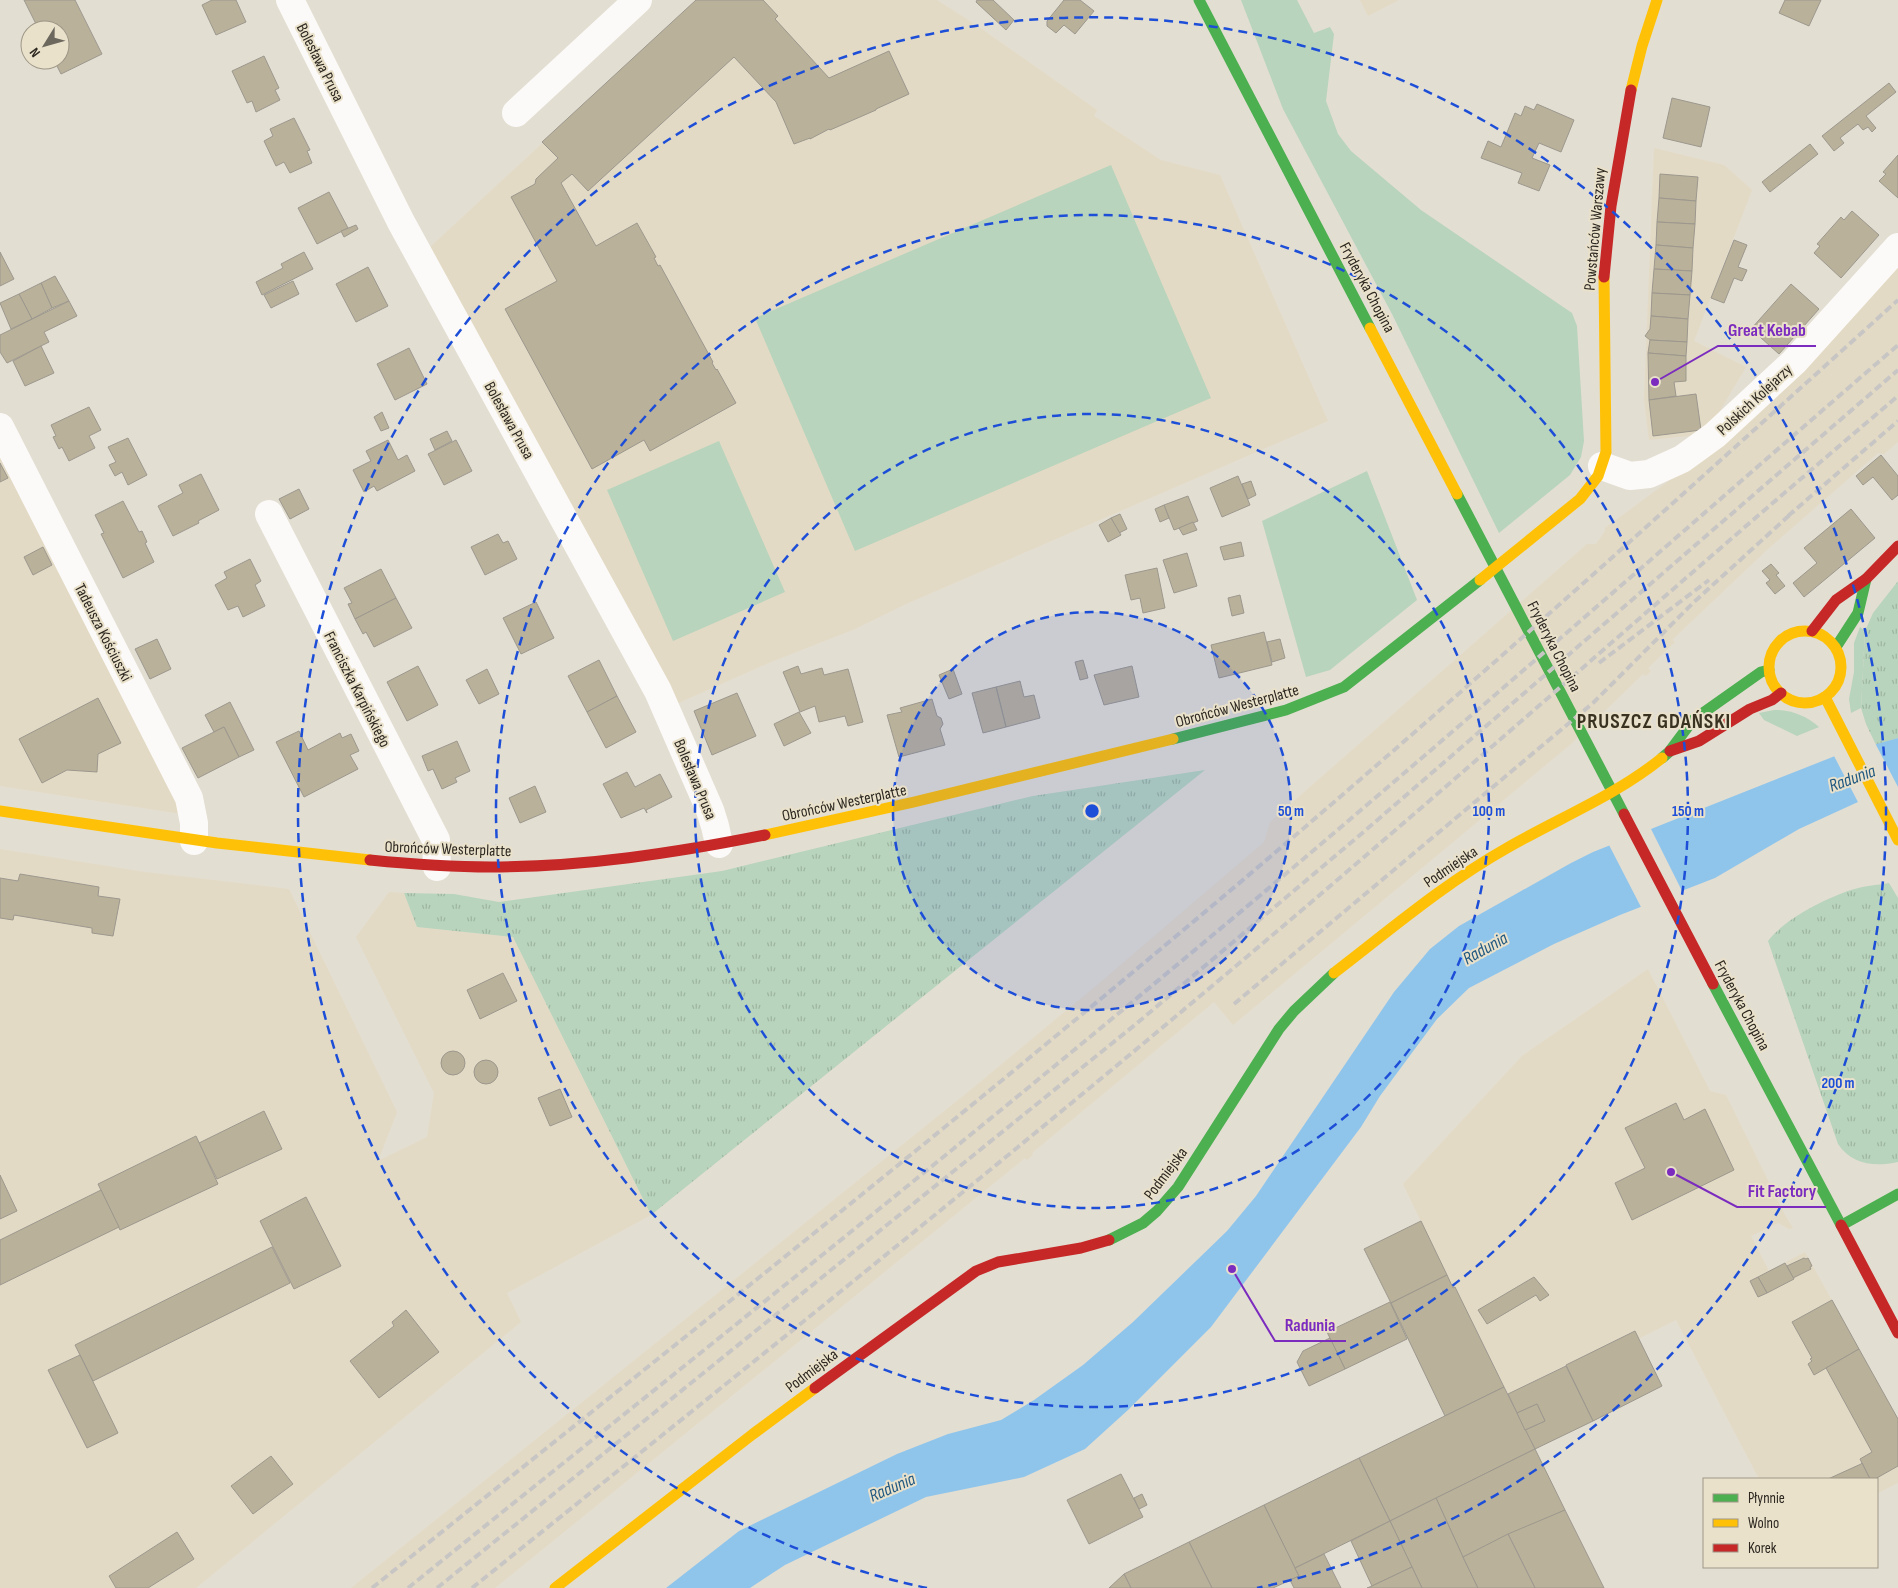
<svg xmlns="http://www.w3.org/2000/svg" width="1898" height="1588" viewBox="0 0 1898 1588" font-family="'Sofia Sans Condensed',sans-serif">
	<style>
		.built { fill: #e3dac5 }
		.green { fill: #b8d4bc }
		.park { fill: url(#park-tufts) }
		.water { fill: #90c5eb }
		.pier { fill: #e3ded2 }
		.building { fill: #bab19a; stroke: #9c988e }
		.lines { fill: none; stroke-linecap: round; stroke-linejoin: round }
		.street { stroke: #fbfaf8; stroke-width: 28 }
		.fast { stroke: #4caf50; stroke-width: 11 }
		.slow { stroke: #ffc107; stroke-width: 11 }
		.jam { stroke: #c62828; stroke-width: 11 }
		.rail { stroke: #c8c6c4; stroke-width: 4; stroke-dasharray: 8 4; stroke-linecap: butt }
		.ring { fill: none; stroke: #1d4ed8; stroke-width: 2.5; stroke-dasharray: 9 6 }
		.labels { text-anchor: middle; stroke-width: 4; stroke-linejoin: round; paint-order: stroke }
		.street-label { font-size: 16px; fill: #2c2820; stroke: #eae1cb }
		.water-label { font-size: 18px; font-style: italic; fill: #215981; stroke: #eae1cb }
		.district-label { font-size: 21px; font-weight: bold; letter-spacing: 1px; fill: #393220; stroke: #eae1cb }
		.centre { fill: #1d4ed8; stroke: #eae1cb; stroke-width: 2.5 }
		.ring-label { font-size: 15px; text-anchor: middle; font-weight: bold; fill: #1d4ed8; stroke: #eae1cb; stroke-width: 4; stroke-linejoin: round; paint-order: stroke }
		.leader { fill: none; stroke: #7b2cbf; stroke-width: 2 }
		.callout-dot { fill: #7b2cbf; stroke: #eae1cb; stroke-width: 2 }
		.callout-label { font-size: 18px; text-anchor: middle; font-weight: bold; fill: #7b2cbf; stroke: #eae1cb; stroke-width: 4; stroke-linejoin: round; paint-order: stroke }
	</style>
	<defs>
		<pattern id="park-tufts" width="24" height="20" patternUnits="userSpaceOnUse" patternTransform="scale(1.25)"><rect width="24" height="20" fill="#b8d4bc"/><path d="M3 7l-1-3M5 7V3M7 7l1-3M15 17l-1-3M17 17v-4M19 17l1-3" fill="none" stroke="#9eb6a1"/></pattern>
	</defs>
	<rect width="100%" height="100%" fill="#e3ded2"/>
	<g class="built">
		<path d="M697,0H937L979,27L1097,110L1094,116L1161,160L1220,175L1328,421L906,604L855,629L771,662L674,705L428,249Z"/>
		<path d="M1360,0H1399L1368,16Z"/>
		<path d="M1654,148L1724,165L1752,190L1694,341L1746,367L1706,434L1649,440L1644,399Z"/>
		<path d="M1898,265V442L1884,454L1878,453L1769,548L1672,640L1675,642L1648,668L1651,671L1646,676L1643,674L1571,744L1233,1025L1214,1002L1032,1153L1033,1155L1027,1160L1025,1158L495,1588H351L973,1088L1104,979L1264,842L1270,822L1587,544H1596L1605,531V528L1719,444Z"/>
		<path d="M0,455L182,814L0,786Z"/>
		<path d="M0,849L145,872L289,889L397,1112L378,1161L427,1137L434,1093L356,937L389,892L404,893L417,927L513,937L651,1215L507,1293L521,1322L196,1588H0Z"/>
		<path d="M1648,969L1710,1091L1726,1095L1785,1215L1793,1228L1789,1229L1778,1223L1751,1236L1769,1271L1805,1252L1898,1419V1483L1878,1493L1877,1496V1479H1759L1676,1320L1638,1339L1634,1331L1508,1394L1455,1287L1453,1288L1403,1184L1522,1056Z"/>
	</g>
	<g class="green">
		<path d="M1241,0H1297L1314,33L1330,27L1334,34L1326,101L1338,134L1351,151L1421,210L1572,313L1577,326L1584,441L1581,457L1570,475L1499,533L1392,314L1283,109Z"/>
		<path d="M1111,165L1211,398L855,551L755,318Z"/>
		<path d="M719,441L785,592L673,641L607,490Z"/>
		<path d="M1367,471L1417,600L1330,670L1306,677L1262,521Z"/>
		<path d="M1860,627L1865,631L1861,708L1851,713L1849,699L1854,672V643Z"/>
		<path d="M1774,710C1792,710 1806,716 1819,727L1797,736L1764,720L1759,713Z"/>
	</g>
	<g class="park">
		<path d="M1898,581V738L1876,745L1866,724L1861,708L1865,631L1873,613Z"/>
		<path d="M1205,770L651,1215L513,937L417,927L404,893L454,894L499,902L722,871L1033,796Z"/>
		<path d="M1889,883L1898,898V1162C1875,1167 1852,1165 1838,1144L1768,941C1783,920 1826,898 1851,890C1863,886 1877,885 1889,883Z"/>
	</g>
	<path class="water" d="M1898,738V789L1858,802L1799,829L1715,878L1620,915L1554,944L1469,988L1437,1019L1380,1096L1361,1127L1211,1327L1128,1410L1085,1449L1024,1477L926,1497L785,1565L750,1588H666L739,1531L897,1454L948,1434L1001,1420L1034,1400L1083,1365L1133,1322L1227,1231L1256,1196L1394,992L1430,949L1459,926L1571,863L1593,852L1835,756Z"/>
	<g class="pier">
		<path d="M1875,743L1898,787V792L1859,804L1833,754Z"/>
		<path d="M1650,827L1683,893L1642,909L1608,843Z"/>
	</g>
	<g class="building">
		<path d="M24,0H75L102,54L61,74L54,60H60V30H39Z"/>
		<path d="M212,0H236L246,22L216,35L202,5Z"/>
		<path d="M696,0H763L778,16L775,19L829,78L889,51L909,94L876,109V110L830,130L829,129L810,139V138L794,144L776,102L734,57L588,191L572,174L561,183L596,246L637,223L656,257L654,258L658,266L660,265L713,362L712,363L716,370L717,369L736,403L650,451L644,440L592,469L505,309L557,281L511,197L535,184L536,179L558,158L542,142Z"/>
		<path d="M977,0H993L1014,20L1006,30L976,2Z"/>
		<path d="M1064,0H1080L1094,11L1075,34L1064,25L1056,33L1047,26V21Z"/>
		<path d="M1785,0H1821L1809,26L1779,13Z"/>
		<path d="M264,56L279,88L275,90L280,100L256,112L252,101L247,103L232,71Z"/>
		<path d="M1889,83L1896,92L1866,116L1876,128L1872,132L1868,127L1863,130L1858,124L1840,138L1844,143L1834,151L1822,136Z"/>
		<path d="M1672,98L1710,107L1701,147L1663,138Z"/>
		<path d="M1537,104L1574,120L1561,152L1539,143L1532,158L1550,165L1539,191L1518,183L1522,173L1481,158L1488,141L1501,147L1515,113L1521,116L1525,106L1534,110Z"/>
		<path d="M294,118L310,150L307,151L312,163L290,173L284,162L276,166L264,141L273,136L270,129Z"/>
		<path d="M1810,144L1818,154L1770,192L1762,182Z"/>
		<path d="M1898,155V198L1879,181L1886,174L1883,172Z"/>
		<path d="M1660,174L1698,177L1696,201L1659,198Z"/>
		<path d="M329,192L348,228L317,244L298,208Z"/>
		<path d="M1659,198L1696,201L1695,224L1657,222Z"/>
		<path d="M1852,211L1879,235L1841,278L1814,253L1820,246L1817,244L1841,217L1844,220Z"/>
		<path d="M1657,222L1695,224L1693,248L1656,245Z"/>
		<path d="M356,225L358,229L344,237L341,231Z"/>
		<path d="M1734,240L1747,245L1738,267L1747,270L1742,281L1734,278L1724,303L1711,298Z"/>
		<path d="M1656,245L1693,248L1692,271L1654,269Z"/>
		<path d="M0,252L14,279L0,286Z"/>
		<path d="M304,252L313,269L262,295L256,282L283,268L281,264Z"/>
		<path d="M368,267L388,306L356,322L336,284Z"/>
		<path d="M1654,269L1692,271L1690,295L1652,293Z"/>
		<path d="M55,276L69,301L52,308L41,283Z"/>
		<path d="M293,281L299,294L271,308L264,295Z"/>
		<path d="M41,283L52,308L32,319L19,294Z"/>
		<path d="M1791,284L1819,309L1779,354L1751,329Z"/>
		<path d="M1652,293L1690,295L1688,319L1651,316Z"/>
		<path d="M19,294L32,319L11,329L0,303Z"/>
		<path d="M69,301L77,316L44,332L49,342L7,363L0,352V335Z"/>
		<path d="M1651,316L1688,319L1687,342L1650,340L1645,336L1650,329Z"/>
		<path d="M1650,340L1687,342L1686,356L1648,353Z"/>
		<path d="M41,346L54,373L25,386L13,361Z"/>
		<path d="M409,348L427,384L395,400L377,364Z"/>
		<path d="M1648,353L1686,356V381L1674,382L1676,396L1649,400Z"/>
		<path d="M1696,394L1701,430L1653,436L1649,400Z"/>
		<path d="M89,407L101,430L89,436L95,448L69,461L62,447L59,449L53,437L56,436L51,425Z"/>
		<path d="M382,412L389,428L381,431L374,417Z"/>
		<path d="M447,431L452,441L435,450L430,439Z"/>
		<path d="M128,438L147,475L128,485L122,472L115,476L109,465L116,462L108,447Z"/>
		<path d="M388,440L398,460L407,455L415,471L377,491L374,486L364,492L353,470L371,461L366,451Z"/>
		<path d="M456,440L472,471L444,485L428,454Z"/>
		<path d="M1881,455L1898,476V495L1892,500L1873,477L1863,485L1856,476Z"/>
		<path d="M0,463L8,478L0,482Z"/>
		<path d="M201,474L219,510L198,521L199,523L173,536L158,506L183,493L179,485Z"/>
		<path d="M1238,476L1250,505L1222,517L1210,488Z"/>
		<path d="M1251,481L1256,495L1248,499L1242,484Z"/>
		<path d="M299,489L309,509L290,519L279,499Z"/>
		<path d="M1188,496L1198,521L1174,530L1164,505Z"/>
		<path d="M123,501L139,532L142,531L147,542L145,543L154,562L123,578L101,534L104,533L95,515Z"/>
		<path d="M1164,505L1169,518L1160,522L1155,509Z"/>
		<path d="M1851,509L1875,538L1804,597L1793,583L1817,563L1804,548Z"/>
		<path d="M1120,514L1127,529L1119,533L1111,518Z"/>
		<path d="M1111,518L1121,535L1108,542L1099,525Z"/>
		<path d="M1193,522L1197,530L1183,535L1179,528Z"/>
		<path d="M498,534L503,543L508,541L517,559L485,575L471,547Z"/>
		<path d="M1241,542L1244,556L1224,560L1220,547Z"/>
		<path d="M43,547L52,565L33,575L24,557Z"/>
		<path d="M1187,553L1197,586L1174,593L1163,560Z"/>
		<path d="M250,559L261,581L255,585L265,606L243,617L238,606L228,610L215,585L227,578L224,572Z"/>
		<path d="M1771,564L1779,573L1776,575L1785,586L1775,594L1766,583L1770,580L1762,571Z"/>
		<path d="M1157,568L1165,608L1143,613L1140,598L1131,600L1125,575Z"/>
		<path d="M381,569L396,598L355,619L348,604L352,603L344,588Z"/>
		<path d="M1240,595L1244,613L1232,616L1228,598Z"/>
		<path d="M396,598L412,628L374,647L366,632L363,634L355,619Z"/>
		<path d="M536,602L554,638L521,654L503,618Z"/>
		<path d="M1264,632L1272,665L1219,678L1211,645Z"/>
		<path d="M157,639L171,669L150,679L135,649Z"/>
		<path d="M1280,639L1285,658L1272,662L1267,642Z"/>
		<path d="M599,660L617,696L587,712L568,676Z"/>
		<path d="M1083,660L1088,678L1080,680L1075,662Z"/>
		<path d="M418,666L438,705L407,721L387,682Z"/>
		<path d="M798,666L801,674L822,668L824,675L848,669L863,722L848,726L845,716L819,722L815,706L800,712L783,672Z"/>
		<path d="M1132,666L1139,697L1104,705L1094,675Z"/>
		<path d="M487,669L499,694L479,704L466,680Z"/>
		<path d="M953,669L962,694L949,699L939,675Z"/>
		<path d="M1020,681L1024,697L1034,695L1040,718L1006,727L996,687Z"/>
		<path d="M996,687L1006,727L983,733L972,693Z"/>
		<path d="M737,693L756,736L712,755L694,711Z"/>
		<path d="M617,696L636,732L606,748L587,712Z"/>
		<path d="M98,698L121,743L98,754L97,772L67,770L42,783L19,739Z"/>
		<path d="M932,699L937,716L941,718L943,724L940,729L945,745L899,757L887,715L902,712L900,708Z"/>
		<path d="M230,702L254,750L239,757L224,727L214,732L205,715Z"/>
		<path d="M799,712L811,733L784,746L774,724Z"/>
		<path d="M224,727L239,757L198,778L182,748Z"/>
		<path d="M299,731L308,750L340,733L342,738L351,734L359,751L350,755L358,769L304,797L276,742Z"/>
		<path d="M457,741L470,771L455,778L457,782L442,789L433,769L428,771L422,756Z"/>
		<path d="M627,772L635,787L660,774L672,797L646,810L647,813L644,808L621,818L603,784Z"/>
		<path d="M535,786L546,812L520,823L509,798Z"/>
		<path d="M20,874L99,887L98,896L120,899L113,936L92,933V928L14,915L13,920L0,918V878L18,881Z"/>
		<path d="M503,973L517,1001L480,1019L467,990Z"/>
		<circle cx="453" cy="1063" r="12"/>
		<circle cx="486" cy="1072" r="12"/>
		<path d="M560,1089L572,1117L550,1126L538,1098Z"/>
		<path d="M1676,1103L1684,1120L1705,1109L1734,1170L1632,1220L1615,1183L1645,1168L1625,1128Z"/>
		<path d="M264,1111L282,1149L217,1179L199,1143Z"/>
		<path d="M196,1136L218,1184L120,1230L98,1184Z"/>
		<path d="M0,1175L17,1211L0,1219Z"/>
		<path d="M101,1190L119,1227L0,1285V1240Z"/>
		<path d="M306,1197L341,1266L294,1289L260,1221Z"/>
		<path d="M1421,1221L1447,1275L1391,1303L1364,1249Z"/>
		<path d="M272,1247L290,1283L93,1381L75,1345Z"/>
		<path d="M1804,1258L1806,1259L1808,1258L1812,1266L1810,1267L1811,1269L1793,1278L1787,1266Z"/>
		<path d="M1785,1263L1794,1279L1767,1293L1758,1277Z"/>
		<path d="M1447,1275L1453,1288L1455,1287L1504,1387L1445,1416L1391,1303Z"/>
		<path d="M1534,1277L1549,1295L1540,1301L1536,1295L1487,1324L1478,1310Z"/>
		<path d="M1758,1277L1767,1293L1758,1297L1750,1281Z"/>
		<path d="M1832,1300L1859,1349L1814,1375L1808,1364L1812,1361L1810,1359L1812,1358L1792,1322Z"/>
		<path d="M1390,1302L1407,1339L1345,1369L1327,1332Z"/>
		<path d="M406,1310L439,1352L379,1398L350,1361L394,1326L392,1322Z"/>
		<path d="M1635,1331L1662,1386L1593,1421L1566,1365Z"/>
		<path d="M1330,1338L1345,1369L1309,1386L1297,1362L1303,1351Z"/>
		<path d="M1859,1349L1898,1419V1466L1875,1479H1870L1860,1459L1872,1452L1826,1368Z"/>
		<path d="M80,1355L118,1433L87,1448L48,1370Z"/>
		<path d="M1566,1366L1593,1421L1535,1449L1525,1430L1545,1421L1537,1404L1517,1413L1508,1394Z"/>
		<path d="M1504,1387L1535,1449L1390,1521L1359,1458Z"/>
		<path d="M1537,1404L1545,1421L1525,1430L1517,1413Z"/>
		<path d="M1535,1449L1565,1510L1463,1557L1436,1498Z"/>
		<path d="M271,1456L293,1484L253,1514L231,1486Z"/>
		<path d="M1359,1458L1390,1521L1295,1568L1264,1505Z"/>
		<path d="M1862,1463L1870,1479H1828L1861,1464Z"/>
		<path d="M1121,1474L1143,1517L1089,1544L1067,1500Z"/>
		<path d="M1142,1494L1147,1505L1139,1509L1134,1498Z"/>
		<path d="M1436,1498L1463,1557L1478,1588H1422L1390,1521Z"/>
		<path d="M1264,1505L1299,1576L1273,1588H1212L1189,1542Z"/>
		<path d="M1565,1510L1604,1588H1535L1508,1534Z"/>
		<path d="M1390,1521L1412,1567L1372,1586L1351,1541Z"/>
		<path d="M177,1532L194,1559L148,1588H116L109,1576Z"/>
		<path d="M1508,1534L1535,1588H1478L1463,1557Z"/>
		<path d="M1189,1542L1212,1588H1131L1124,1574Z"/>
		<path d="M1324,1554L1341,1588H1294L1290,1580L1299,1576L1295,1568Z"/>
		<path d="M1412,1567L1422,1588H1367L1372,1586Z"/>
		<path d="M1124,1574L1131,1588H1109L1123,1575Z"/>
	</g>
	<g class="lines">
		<g class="street">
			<path d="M290,0L401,222L658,691L710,810L715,826L719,844"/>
			<path d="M516,113L638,0"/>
			<path d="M0,427L189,798L194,823V841"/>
			<path d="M1602,466L1630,476L1649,474L1682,459L1715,435L1794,362L1898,247"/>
			<path d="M269,514L436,840L437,867"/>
		</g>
		<g class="fast">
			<path d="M1199,0L1370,328"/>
			<path d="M1457,494L1624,814"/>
			<path d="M1836,647L1858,613L1866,579"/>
			<path d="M1173,739L1286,710L1344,687L1480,580"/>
			<path d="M1662,758L1669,752L1693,720L1761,672L1769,670"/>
			<path d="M1713,984L1841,1225"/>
			<path d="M1842,1225L1898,1194"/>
			<path d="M1109,1240L1143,1223L1157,1211L1178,1187L1279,1029L1294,1011L1334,973"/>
		</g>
		<g class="slow">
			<path d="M1631,90L1642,46L1657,0"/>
			<path d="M1370,328L1457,494"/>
			<path d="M1480,580L1580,499L1598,476L1606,452L1604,277"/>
			<circle cx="1805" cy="667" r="36"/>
			<path d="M1825,697L1898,840"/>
			<path d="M0,811L217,843L370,860"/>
			<path d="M765,835L914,802L1173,739"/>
			<path d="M1334,973C1390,930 1445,883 1507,848C1559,818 1615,796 1662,758"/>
			<path d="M555,1588L753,1434L815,1388"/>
		</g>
		<g class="jam">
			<path d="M1604,277L1611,206L1631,90"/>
			<path d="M1812,631L1836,600L1866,579L1898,546"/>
			<path d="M1670,751L1699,741L1750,709L1772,700L1781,693"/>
			<path d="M1624,814L1713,984"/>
			<path d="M370,860C410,864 450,867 491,867C583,867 675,853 765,835"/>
			<path d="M1841,1225L1898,1333"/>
			<path d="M815,1388L976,1271L998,1262L1081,1248L1109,1240"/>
		</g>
		<g class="rail">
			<path d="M1788,516L1898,421"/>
			<path d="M1599,663L1709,580"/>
			<path d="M1234,1004L1593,703L1694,602L1794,511"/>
			<path d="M372,1588C641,1372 911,1158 1175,937C1422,731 1660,515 1898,300"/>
			<path d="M408,1588C671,1376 936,1166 1196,949C1433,752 1664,547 1898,345"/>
			<path d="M437,1588L1136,1024L1360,835L1898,370"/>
			<path d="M472,1588C722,1387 973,1187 1218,981C1447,789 1670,589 1898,396"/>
		</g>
	</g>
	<circle cx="1092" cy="811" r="199" fill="#1d4ed8" fill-opacity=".12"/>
	<g class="ring">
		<circle cx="1092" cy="811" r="199"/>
		<circle cx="1092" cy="811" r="397"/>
		<circle cx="1092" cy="811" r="596"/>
		<path d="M927 1588A794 794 0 1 1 1257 1588"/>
	</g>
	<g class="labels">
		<g class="street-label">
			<text transform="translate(321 62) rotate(63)" y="6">Bolesława Prusa</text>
			<text transform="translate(1594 229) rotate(-85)" y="6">Powstańców Warszawy</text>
			<text transform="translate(1368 287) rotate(62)" y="6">Fryderyka Chopina</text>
			<text transform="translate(1754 399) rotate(-43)" y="6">Polskich Kolejarzy</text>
			<text transform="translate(510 420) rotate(61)" y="6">Bolesława Prusa</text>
			<text transform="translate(104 632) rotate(63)" y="6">Tadeusza Kościuszki</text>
			<text transform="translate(1555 646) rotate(63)" y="6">Fryderyka Chopina</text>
			<text transform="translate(358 689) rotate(63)" y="6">Franciszka Karpińskiego</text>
			<text transform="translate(1237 705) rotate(-15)" y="6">Obrońców Westerplatte</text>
			<text transform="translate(696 779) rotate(67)" y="6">Bolesława Prusa</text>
			<text transform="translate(844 802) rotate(-12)" y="6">Obrońców Westerplatte</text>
			<text transform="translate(448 848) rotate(2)" y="6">Obrońców Westerplatte</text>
			<text transform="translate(1450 866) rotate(-34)" y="6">Podmiejska</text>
			<text transform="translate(1743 1005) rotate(62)" y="6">Fryderyka Chopina</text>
			<text transform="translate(1165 1173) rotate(-53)" y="6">Podmiejska</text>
			<text transform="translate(811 1370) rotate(-37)" y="6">Podmiejska</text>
		</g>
		<g class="water-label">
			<text transform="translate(1852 778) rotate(-20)" y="6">Radunia</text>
			<text transform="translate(1485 948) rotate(-29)" y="6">Radunia</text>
			<text transform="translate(892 1487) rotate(-23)" y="6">Radunia</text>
		</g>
		<g class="district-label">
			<text x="1654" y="728">PRUSZCZ GDAŃSKI</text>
		</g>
	</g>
	<circle cx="1092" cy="811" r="8" class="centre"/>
	<g class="ring-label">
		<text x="1291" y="816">50 m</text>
		<text x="1489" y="816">100 m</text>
		<text x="1688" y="816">150 m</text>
		<text x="1838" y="1088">200 m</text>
	</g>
	<path class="leader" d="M1655 382L1718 346H1816M1671 1172L1737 1207H1826M1232 1269L1275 1341H1346"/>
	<g class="callout-dot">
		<circle cx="1655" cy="382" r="5"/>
		<circle cx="1671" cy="1172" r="5"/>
		<circle cx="1232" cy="1269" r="5"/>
	</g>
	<g class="callout-label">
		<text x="1767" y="336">Great Kebab</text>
		<text x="1782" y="1197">Fit Factory</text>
		<text x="1310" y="1331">Radunia</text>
	</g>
	<rect x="1703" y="1478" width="175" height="90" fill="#eae1cb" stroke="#9e9787"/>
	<rect x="1713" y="1494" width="25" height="8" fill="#4caf50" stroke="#9e9787"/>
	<text x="1748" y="1503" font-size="15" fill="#2c2820">Płynnie</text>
	<rect x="1713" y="1519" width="25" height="8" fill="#ffc107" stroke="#9e9787"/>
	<text x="1748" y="1528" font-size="15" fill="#2c2820">Wolno</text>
	<rect x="1713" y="1544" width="25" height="8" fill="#c62828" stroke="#9e9787"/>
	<text x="1748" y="1553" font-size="15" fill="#2c2820">Korek</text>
	<g transform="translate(45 45) rotate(233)"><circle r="24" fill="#eae1cb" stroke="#9e9787"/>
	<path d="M0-4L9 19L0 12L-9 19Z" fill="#6c685e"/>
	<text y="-8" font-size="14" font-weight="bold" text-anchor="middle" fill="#2c2820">N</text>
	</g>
</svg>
